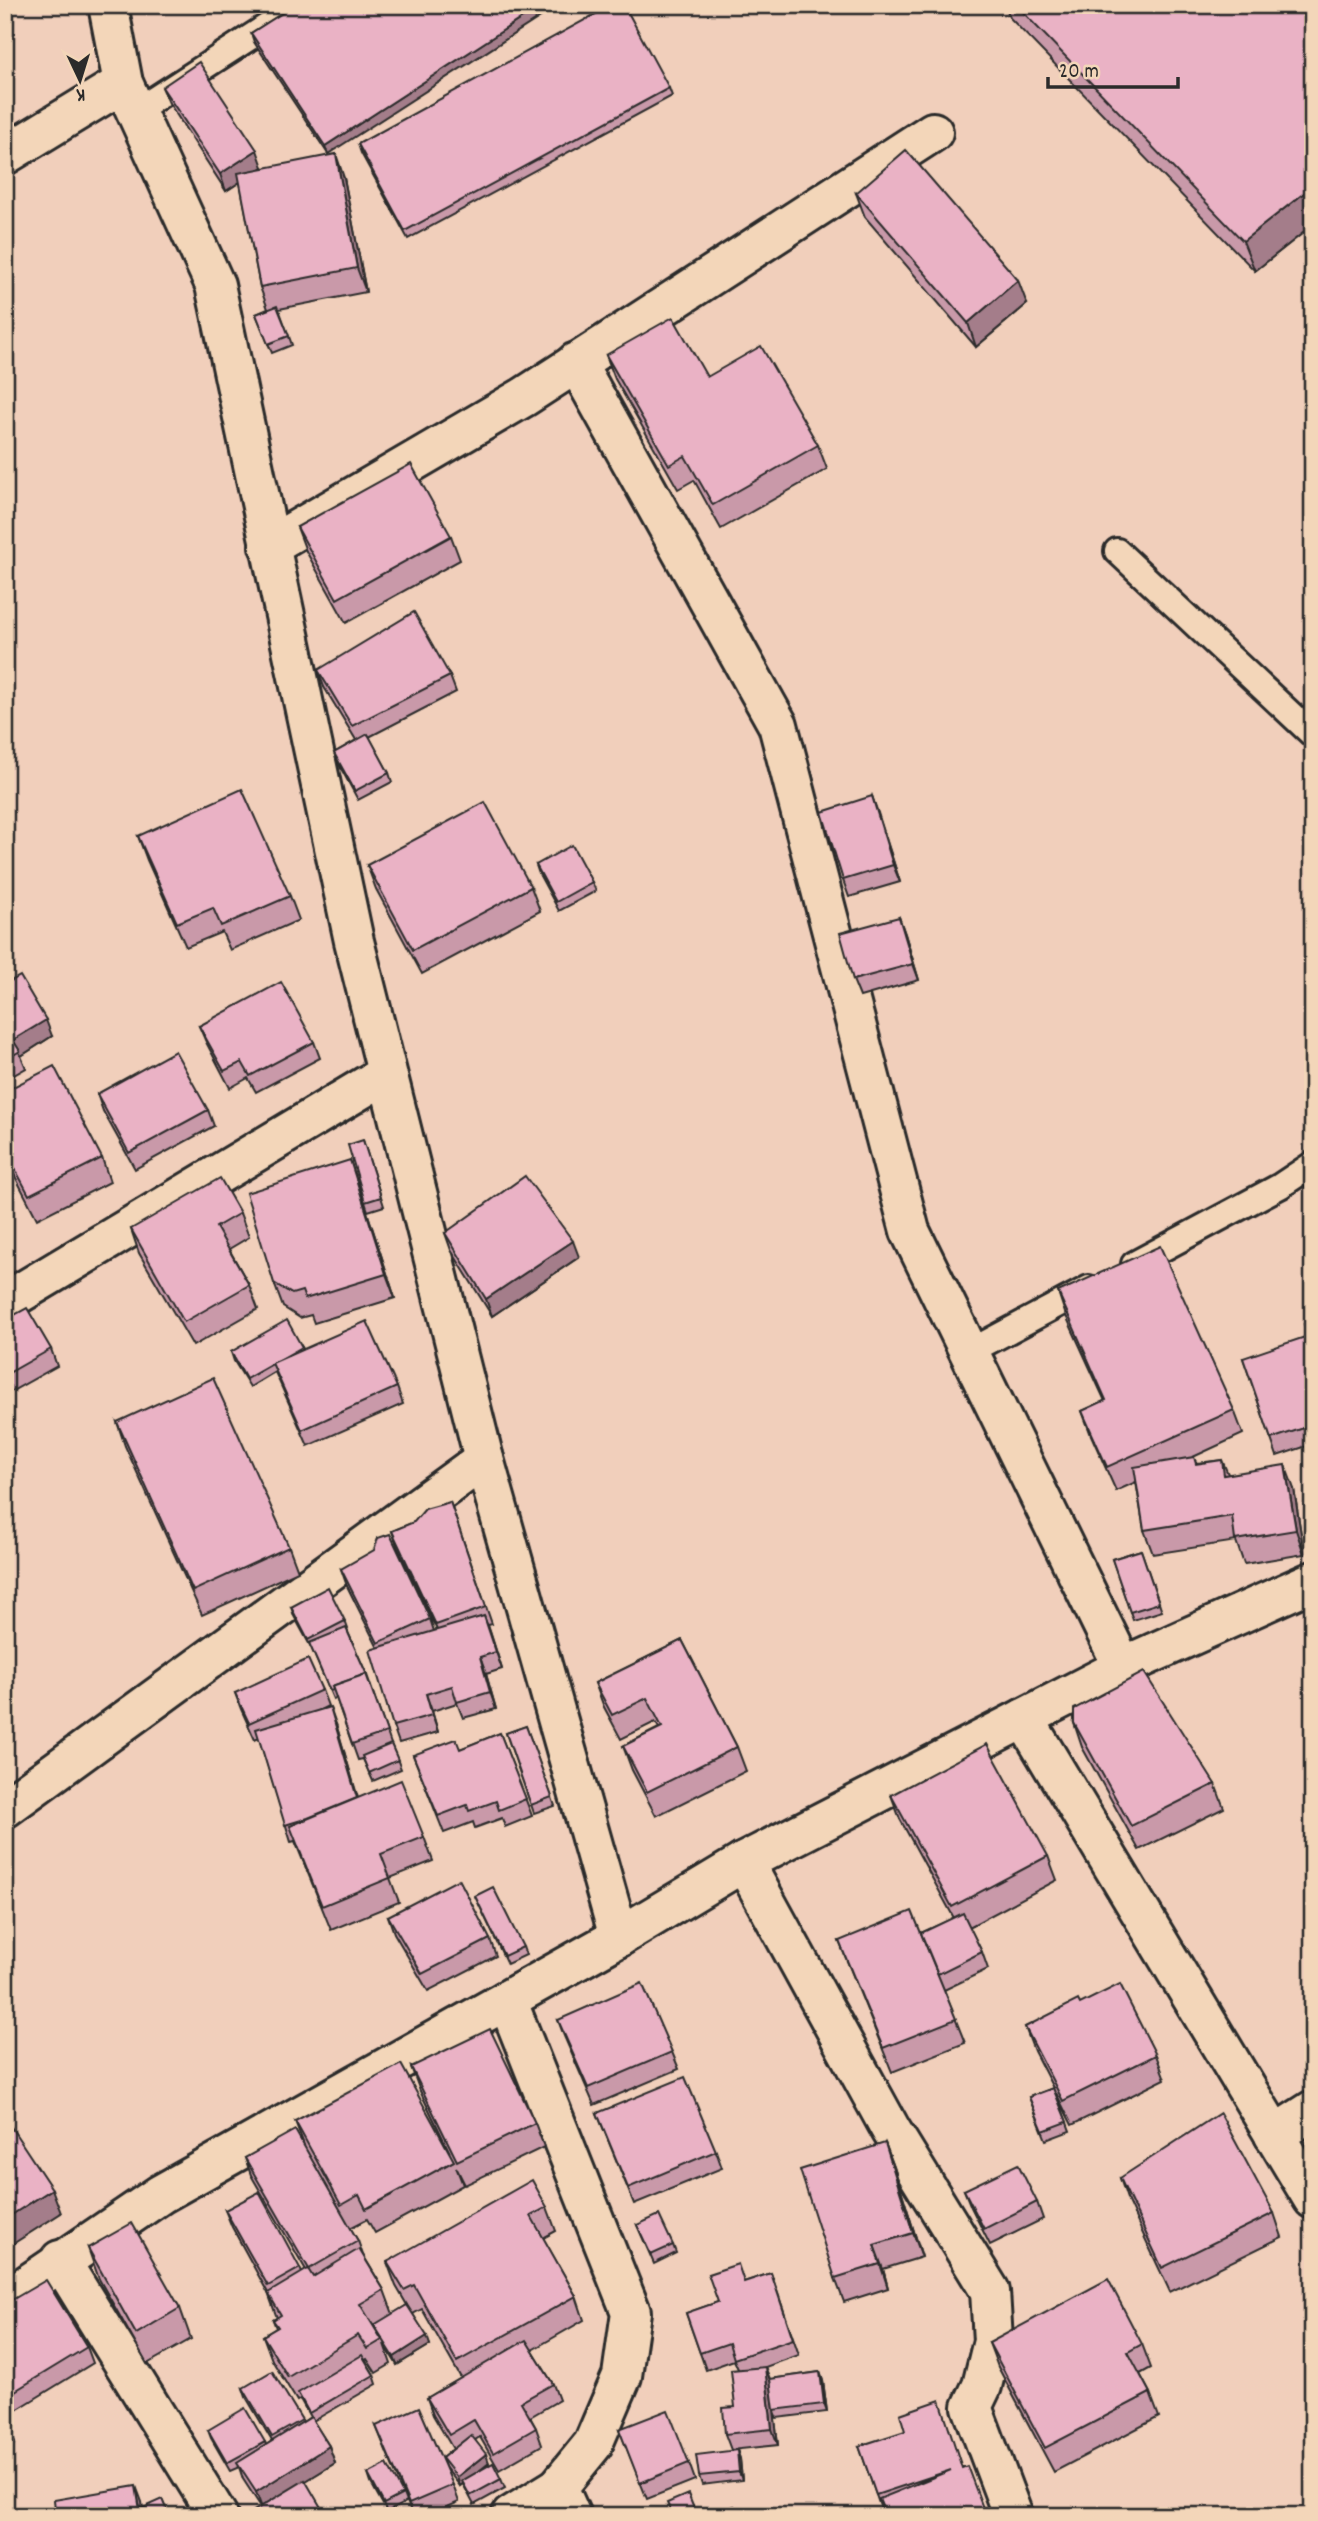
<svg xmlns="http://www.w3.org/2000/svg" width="1318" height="2521" viewBox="0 0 1318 2521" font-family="Dekko,sans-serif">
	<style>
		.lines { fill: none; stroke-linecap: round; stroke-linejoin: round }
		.service-casing { stroke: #2b2b2b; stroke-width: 30 }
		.minor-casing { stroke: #2b2b2b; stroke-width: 44 }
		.tertiary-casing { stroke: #2b2b2b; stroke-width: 44 }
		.service { stroke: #f3d6b9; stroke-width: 24 }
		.minor { stroke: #f3d6b9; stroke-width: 38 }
		.tertiary { stroke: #f3d6b9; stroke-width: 38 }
		.wall { fill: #c999a9; stroke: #2b2b2b; stroke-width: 2 }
		.shaded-wall { fill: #a47d8a; stroke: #2b2b2b; stroke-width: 2 }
		.building { fill: #eab2c5; stroke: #2b2b2b; stroke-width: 2 }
	</style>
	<rect width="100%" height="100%" fill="#f1cfbb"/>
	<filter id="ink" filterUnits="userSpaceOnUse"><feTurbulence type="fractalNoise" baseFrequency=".0143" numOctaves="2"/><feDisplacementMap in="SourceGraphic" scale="14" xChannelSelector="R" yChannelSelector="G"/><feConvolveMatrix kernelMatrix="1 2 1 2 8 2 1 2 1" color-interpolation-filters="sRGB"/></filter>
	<g filter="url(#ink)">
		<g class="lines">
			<g class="service-casing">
				<g id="service">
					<path d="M136,111L300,5"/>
					<path d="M1117,551L1313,735"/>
					<path d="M1134,1264L1280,1186L1313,1164"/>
					<path d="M969,1352L1089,1288"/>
				</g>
			</g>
			<g class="minor-casing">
				<g id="minor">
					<path d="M108,5L123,83L215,285L354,941L484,1459L619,1937"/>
					<path d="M5,155L123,83"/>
					<path d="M576,362L778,725L910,1231L1123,1667"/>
					<path d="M269,546L524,397L933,132"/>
					<path d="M5,1302L386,1074"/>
					<path d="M1024,1718L1313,2199"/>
					<path d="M5,1808L484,1459"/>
					<path d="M744,1862L891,2130L990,2291L993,2341L982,2386L972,2407L1013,2516"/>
					<path d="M507,2000L631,2312L622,2376L593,2444L558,2487L571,2516"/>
					<path d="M1274,2135L1313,2110"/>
					<path d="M60,2260L218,2516"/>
					<path d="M511,2516L558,2487"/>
				</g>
			</g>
			<g class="tertiary-casing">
				<path id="tertiary" d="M5,2300L161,2194L619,1937L744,1862L1133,1662L1313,1581"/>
			</g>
			<use href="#service" class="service"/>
			<use href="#minor" class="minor"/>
			<use href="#tertiary" class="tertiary"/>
		</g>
		<g class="wall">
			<path d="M295,5L328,154L254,42L251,33Z"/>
			<path d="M1005,5H1313V225L1255,271L1010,18Z"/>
			<path d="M162,87L263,167L260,168L344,178L366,292L279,309L292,345L272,353L256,314L268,309L260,287L240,182L226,191L169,103Z"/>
			<path d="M669,88L672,96L408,239L361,153L358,144Z"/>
			<path d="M856,193L1027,304L976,347L865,217Z"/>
			<path d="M606,355L707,377L818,445L827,469L721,529L694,480L678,489L615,379Z"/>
			<path d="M297,527L451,536L460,560L346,623L306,551Z"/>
			<path d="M318,670L450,676L456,692L369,737L389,773L392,782L358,800L337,761L334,753L356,740L324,687Z"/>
			<path d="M872,796L900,882L849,897L843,880Z"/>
			<path d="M138,836L290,896L299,920L230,950L222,932L186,947L147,860Z"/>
			<path d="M367,865L531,887L540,911L422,974L376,889Z"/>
			<path d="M536,865L592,882L596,891L559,911L539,874Z"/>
			<path d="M899,917L905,934L919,980L860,997L853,980Z"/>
			<path d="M5,984L52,1036L21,1056L26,1068L5,1080Z"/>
			<path d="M199,1026L314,1042L320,1058L256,1092L248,1078L230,1088L206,1042Z"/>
			<path d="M5,1091L102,1158L110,1182L37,1219L5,1157Z"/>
			<path d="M97,1094L208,1110L214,1126L135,1169L103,1111Z"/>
			<path d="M363,1140L384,1206L368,1211L365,1202Z"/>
			<path d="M358,1184L395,1298L314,1323L311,1315L300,1318L283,1307L274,1283Z"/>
			<path d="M240,1213L249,1237L229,1249L249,1285L258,1309L193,1346L139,1253L131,1229Z"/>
			<path d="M445,1233L579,1257L492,1316L451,1250Z"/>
			<path d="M1058,1292L1234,1410L1243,1434L1193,1457L1197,1463L1222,1460L1228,1474L1294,1489L1304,1554L1244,1564L1236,1541L1153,1554L1144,1530L1136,1482L1116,1491L1091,1435L1082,1411L1105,1401L1066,1316Z"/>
			<path d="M5,1320L51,1349L57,1366L5,1395Z"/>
			<path d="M302,1347L303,1349L397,1387L403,1404L308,1446L275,1372L250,1387L234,1361L231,1352Z"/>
			<path d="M1243,1358L1313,1359V1444L1277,1456Z"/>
			<path d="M117,1422L289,1547L298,1571L202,1615L125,1446Z"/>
			<path d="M450,1502L492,1624L488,1625L502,1669L486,1674L496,1709L463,1718L457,1703L432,1711L438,1732L399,1743L393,1726L378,1648L347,1586L341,1569L430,1619L434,1631L437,1630L398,1548L392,1531L414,1522Z"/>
			<path d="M1141,1550L1162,1611L1133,1620L1112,1559Z"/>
			<path d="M291,1607L345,1621L348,1629L347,1630L367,1675L391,1744L401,1769L373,1781L363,1759L358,1760L336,1698L333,1699L312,1649L294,1616Z"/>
			<path d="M682,1640L737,1747L746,1771L656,1816L632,1770L623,1746L659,1728L655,1722L621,1739L604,1707L595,1683Z"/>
			<path d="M322,1690L328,1706L320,1710L336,1724L358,1798L424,1837L433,1861L390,1878L399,1902L331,1930L295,1841L291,1842L259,1738L255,1740L241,1709L235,1693Z"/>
			<path d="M1074,1723L1215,1784L1224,1808L1139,1850L1082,1747Z"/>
			<path d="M526,1726L555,1806L534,1813L506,1733Z"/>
			<path d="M500,1733L532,1816L505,1827L502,1818L475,1828L473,1822L444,1833L413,1755L460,1749Z"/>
			<path d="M891,1795L1048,1856L1057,1880L969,1927L982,1952L988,1969L944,1990L965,2043L892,2072L839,1941L921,1933L954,1918L900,1819Z"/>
			<path d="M475,1896L523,1947L526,1955L507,1964Z"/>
			<path d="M388,1916L490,1939L496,1956L428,1991L394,1933Z"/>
			<path d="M1080,2004L1156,2055L1165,2079L1072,2125L1056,2093L1070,2131L1046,2140L1029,2097L1053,2088L1034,2051L1025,2027Z"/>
			<path d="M558,2020L672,2052L679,2069L594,2105L564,2036Z"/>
			<path d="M411,2067L535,2123L544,2147L465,2185L456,2167L463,2185L375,2233L367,2219L350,2228L358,2241L363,2255L384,2290L393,2314L407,2305L396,2286L387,2262L547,2207L556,2231L543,2238L576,2296L584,2320L532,2350L553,2384L559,2400L530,2417L536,2428L542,2445L499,2470L480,2437L475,2440L489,2463L478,2472L501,2479L505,2488L474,2505L463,2484L460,2486L445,2467L442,2458L453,2449L433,2415L427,2398L461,2378L422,2309L413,2314L430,2345L397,2365L384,2344L391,2364L376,2373L367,2359L365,2360L374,2375L377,2384L313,2421L329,2446L335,2463L261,2507L243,2479L239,2467L230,2471L211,2438L208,2430L265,2442L266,2445L272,2441L246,2397L243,2388L302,2420L303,2422L310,2417L300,2399L297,2401L272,2360L263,2336L276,2328L273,2320L277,2318L268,2293L232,2227L225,2210L300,2268L302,2273L306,2270L251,2175L245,2158L304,2145L295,2121L449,2151L420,2091Z"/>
			<path d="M1313,2092V2115L1306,2096Z"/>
			<path d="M597,2113L716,2151L722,2168L634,2204Z"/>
			<path d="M885,2143L894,2167L922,2257L883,2269L888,2288L844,2302L835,2278Z"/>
			<path d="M1120,2178L1274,2213L1282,2237L1170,2292L1128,2202Z"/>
			<path d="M964,2190L1037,2202L1043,2219L990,2245L971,2207Z"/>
			<path d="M637,2225L673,2245L676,2253L654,2264Z"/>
			<path d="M88,2248L180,2308L191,2339L147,2364L99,2279Z"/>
			<path d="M771,2273L799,2355L765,2367L770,2379L820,2372L823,2381L827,2412L777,2418L774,2412L778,2445L731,2450L725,2434L735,2407L738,2369L734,2360L706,2370L686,2313L718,2302L744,2282Z"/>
			<path d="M5,2304L87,2347L93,2363L10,2414L5,2406Z"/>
			<path d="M989,2343L1142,2344L1151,2368L1140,2374L1150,2393L1159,2417L1054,2472L998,2367Z"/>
			<path d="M5,2420L9,2427L15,2443L5,2449Z"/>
			<path d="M376,2426L453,2485L459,2502L427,2516H413Z"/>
			<path d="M619,2429L689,2463L695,2480L647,2499Z"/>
			<path d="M859,2446L963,2467L882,2512Z"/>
			<path d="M737,2450L740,2459L742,2480L702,2485L699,2476Z"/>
			<path d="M368,2474L403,2494L406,2502L387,2512L371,2483Z"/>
		</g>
		<g class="shaded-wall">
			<path d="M542,5H559L328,154L325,146Z"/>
			<path d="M257,150L263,167L226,191L220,174Z"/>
			<path d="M336,154L344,178L366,292L357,268Z"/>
			<path d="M1313,186V225L1255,271L1243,241Z"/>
			<path d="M1018,280L1027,304L976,347L968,323Z"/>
			<path d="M872,796L878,813L900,882L893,865Z"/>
			<path d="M899,917L905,934L919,980L913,964Z"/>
			<path d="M46,1020L52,1036L21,1056L13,1040Z"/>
			<path d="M350,1160L358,1184L395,1298L386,1274Z"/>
			<path d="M573,1241L579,1257L492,1316L486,1299Z"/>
			<path d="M1285,1465L1294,1489L1304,1554L1296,1530Z"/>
			<path d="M484,1616L490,1632L502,1669L496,1652Z"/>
			<path d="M480,1657L486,1674L496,1709L490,1692Z"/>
			<path d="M426,1694L432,1711L438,1732L432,1715Z"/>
			<path d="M330,1707L336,1724L364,1820L358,1803Z"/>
			<path d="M885,2143L894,2167L922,2257L913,2233Z"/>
			<path d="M52,2189L61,2213L5,2249V2219Z"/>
			<path d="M874,2245L883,2269L888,2288L880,2264Z"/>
			<path d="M427,2336L430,2345L397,2365L394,2357Z"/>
			<path d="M765,2367L771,2383L778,2445L772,2429Z"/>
			<path d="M820,2372L823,2381L827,2412L824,2404Z"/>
			<path d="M329,2446L335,2463L262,2508L256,2492Z"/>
			<path d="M737,2450L740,2459L742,2480L739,2472Z"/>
			<path d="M486,2454L489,2463L460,2486L457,2477Z"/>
			<path d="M136,2486L142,2502L144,2516H141Z"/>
		</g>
		<g class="building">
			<path d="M295,5H542L325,146L251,33Z"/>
			<path d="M612,5H624L669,88L405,231L358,144Z"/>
			<path d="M1016,5H1313V186L1243,241Z"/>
			<path d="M199,62L257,150L220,174L162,87Z"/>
			<path d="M906,150L1018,280L968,323L856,193Z"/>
			<path d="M336,154L357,268L260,287L238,173Z"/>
			<path d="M277,306L289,336L268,344L256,314Z"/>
			<path d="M673,317L707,377L761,346L818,445L713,505L685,456L669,465L606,355Z"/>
			<path d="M411,464L451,536L337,599L297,527Z"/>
			<path d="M414,612L450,676L352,726L318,670Z"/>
			<path d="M368,734L389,773L355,791L334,753Z"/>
			<path d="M242,789L290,896L221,926L213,908L177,923L138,836Z"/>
			<path d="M872,796L893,865L843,880L822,812Z"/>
			<path d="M485,802L531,887L413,950L367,865Z"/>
			<path d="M572,845L592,882L556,902L536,865Z"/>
			<path d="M899,917L913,964L853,980L840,933Z"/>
			<path d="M20,976L46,1020L13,1040L20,1051L5,1060V984Z"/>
			<path d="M281,982L314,1042L250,1076L242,1062L224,1071L199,1026Z"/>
			<path d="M175,1051L208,1110L129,1153L97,1094Z"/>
			<path d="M54,1066L102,1158L29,1195L5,1150V1091Z"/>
			<path d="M363,1140L381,1197L365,1202L348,1145Z"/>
			<path d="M350,1160L386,1274L305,1299L302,1291L292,1294L274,1283L246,1193Z"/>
			<path d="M525,1176L573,1241L486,1299L445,1233Z"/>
			<path d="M220,1178L240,1213L216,1227L249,1285L184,1322L131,1229Z"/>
			<path d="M1160,1246L1234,1410L1107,1467L1082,1411L1106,1400L1058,1292Z"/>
			<path d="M27,1308L51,1349L5,1375V1320Z"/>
			<path d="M287,1320L302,1347L246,1379L231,1352Z"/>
			<path d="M367,1321L397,1387L302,1430L272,1363Z"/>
			<path d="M1313,1321V1348L1304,1324Z"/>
			<path d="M1305,1337L1313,1360V1425L1271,1439L1243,1358Z"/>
			<path d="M213,1378L289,1547L193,1591L117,1422Z"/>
			<path d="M1194,1457L1196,1464L1222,1460L1224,1475L1285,1465L1296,1530L1235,1540L1232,1516L1144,1530L1134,1467Z"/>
			<path d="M450,1502L486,1607L436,1625L392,1531L414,1522L425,1509Z"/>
			<path d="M390,1534L430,1619L378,1643L341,1569L374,1550L378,1538Z"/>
			<path d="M1141,1550L1159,1603L1130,1612L1112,1559Z"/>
			<path d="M328,1587L345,1621L308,1640L291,1607Z"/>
			<path d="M484,1616L496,1652L480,1657L490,1692L457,1702L452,1686L426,1694L432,1715L393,1726L370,1650Z"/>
			<path d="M346,1628L367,1675L366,1674L332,1686L333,1690L330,1691L309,1643Z"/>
			<path d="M682,1640L737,1747L647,1792L623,1746L662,1727L647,1698L612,1715L595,1683Z"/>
			<path d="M308,1659L322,1690L249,1723L235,1693Z"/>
			<path d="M1144,1672L1215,1784L1131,1826L1074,1723V1709Z"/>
			<path d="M366,1674L387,1732L352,1744L332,1686Z"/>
			<path d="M330,1707L357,1798L308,1818L285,1825L256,1729Z"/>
			<path d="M526,1726L552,1797L531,1805L506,1733Z"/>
			<path d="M500,1733L526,1799L499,1810L496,1801L469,1811L467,1805L438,1816L413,1755L456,1739L460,1749Z"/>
			<path d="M391,1744L398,1760L369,1773L362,1756Z"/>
			<path d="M987,1744L1048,1856L952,1907L891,1795Z"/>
			<path d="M401,1780L424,1837L381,1854L390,1878L322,1906L290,1826Z"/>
			<path d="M459,1879L490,1939L422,1974L388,1916Z"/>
			<path d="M493,1887L523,1947L504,1956L475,1896Z"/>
			<path d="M912,1911L956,2019L883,2048L839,1941Z"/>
			<path d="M963,1913L982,1952L938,1974L921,1933Z"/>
			<path d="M642,1983L672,2052L588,2088L558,2020Z"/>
			<path d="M1120,1984L1156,2055L1063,2101L1025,2027L1078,2000L1080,2004Z"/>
			<path d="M490,2029L535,2123L457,2161L411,2067Z"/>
			<path d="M401,2064L454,2161L366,2209L359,2195L341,2205L295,2121Z"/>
			<path d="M685,2077L716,2151L628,2188L597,2113Z"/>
			<path d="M1053,2088L1067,2122L1043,2131L1029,2097Z"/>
			<path d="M1313,2092V2107L1306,2096Z"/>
			<path d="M1220,2113L1274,2213L1162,2268L1120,2178Z"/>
			<path d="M5,2118L52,2189L5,2219Z"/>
			<path d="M295,2130L358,2241L309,2269L245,2158Z"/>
			<path d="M885,2143L913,2233L874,2245L880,2264L835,2278L800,2170Z"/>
			<path d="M1018,2164L1037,2202L984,2229L964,2190Z"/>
			<path d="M532,2180L547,2207L531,2216L576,2296L457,2362L414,2285L404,2290L387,2262Z"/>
			<path d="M259,2192L300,2268L268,2286L225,2210Z"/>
			<path d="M659,2215L673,2245L651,2255L637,2225Z"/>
			<path d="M132,2223L180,2308L136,2334L88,2248Z"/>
			<path d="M359,2249L384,2290L360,2304L382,2340L367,2349L358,2335L288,2377L263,2336L278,2327L273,2320L281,2315L268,2293L308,2269L313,2277Z"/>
			<path d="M738,2264L744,2282L771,2273L793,2339L734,2359L729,2343L700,2353L686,2313L718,2302L708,2274Z"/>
			<path d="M1108,2279L1142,2344L1128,2352L1150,2393L1045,2448L989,2343Z"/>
			<path d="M46,2280L87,2347L5,2397V2304Z"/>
			<path d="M407,2305L427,2336L394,2357L374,2325Z"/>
			<path d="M526,2340L553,2384L521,2402L536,2428L493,2453L474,2420L449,2435L427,2398Z"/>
			<path d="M362,2355L374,2375L309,2413L298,2393Z"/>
			<path d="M765,2367L772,2429L725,2434L723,2408L735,2407L731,2370Z"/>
			<path d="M272,2371L302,2420L272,2437L243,2388Z"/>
			<path d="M820,2372L824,2404L774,2410L770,2379Z"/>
			<path d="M940,2400L962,2468L967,2466L986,2516H886L879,2499L951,2470L876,2495L859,2446L905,2431L900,2414Z"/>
			<path d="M419,2407L453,2485L409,2504L376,2426Z"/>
			<path d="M245,2408L265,2442L227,2463L208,2430Z"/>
			<path d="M668,2410L689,2463L640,2483L619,2429Z"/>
			<path d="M311,2417L329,2446L256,2492L237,2463Z"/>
			<path d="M5,2420L9,2427L5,2429Z"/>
			<path d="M471,2435L486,2454L457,2477L442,2458Z"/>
			<path d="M737,2450L739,2472L699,2476L696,2455Z"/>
			<path d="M493,2463L501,2479L470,2496L462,2481Z"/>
			<path d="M387,2464L403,2494L384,2504L368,2474Z"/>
			<path d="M305,2480L326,2516H250L249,2514Z"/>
			<path d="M136,2486L141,2516H56L54,2500Z"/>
			<path d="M688,2494L697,2516H673L667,2503Z"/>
			<path d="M163,2499L170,2516H146L143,2508Z"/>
			<path d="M734,2506L737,2516H712L711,2514Z"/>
		</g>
	</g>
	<rect width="1318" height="2521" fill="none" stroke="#f3d6b9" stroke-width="28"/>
	<rect x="14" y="14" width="1290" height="2493" fill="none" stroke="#2b2b2b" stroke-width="2.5" filter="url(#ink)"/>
	<g transform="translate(80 80) rotate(176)" stroke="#f3d6b9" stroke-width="5" paint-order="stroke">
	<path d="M0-5L12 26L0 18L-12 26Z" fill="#2b2b2b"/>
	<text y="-10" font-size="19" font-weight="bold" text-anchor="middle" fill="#2b2b2b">K</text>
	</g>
	<path d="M1048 77v10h130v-10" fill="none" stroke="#2b2b2b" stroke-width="3.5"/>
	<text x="1059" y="77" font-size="21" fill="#2b2b2b" stroke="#f3d6b9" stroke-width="5" paint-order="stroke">20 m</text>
</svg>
